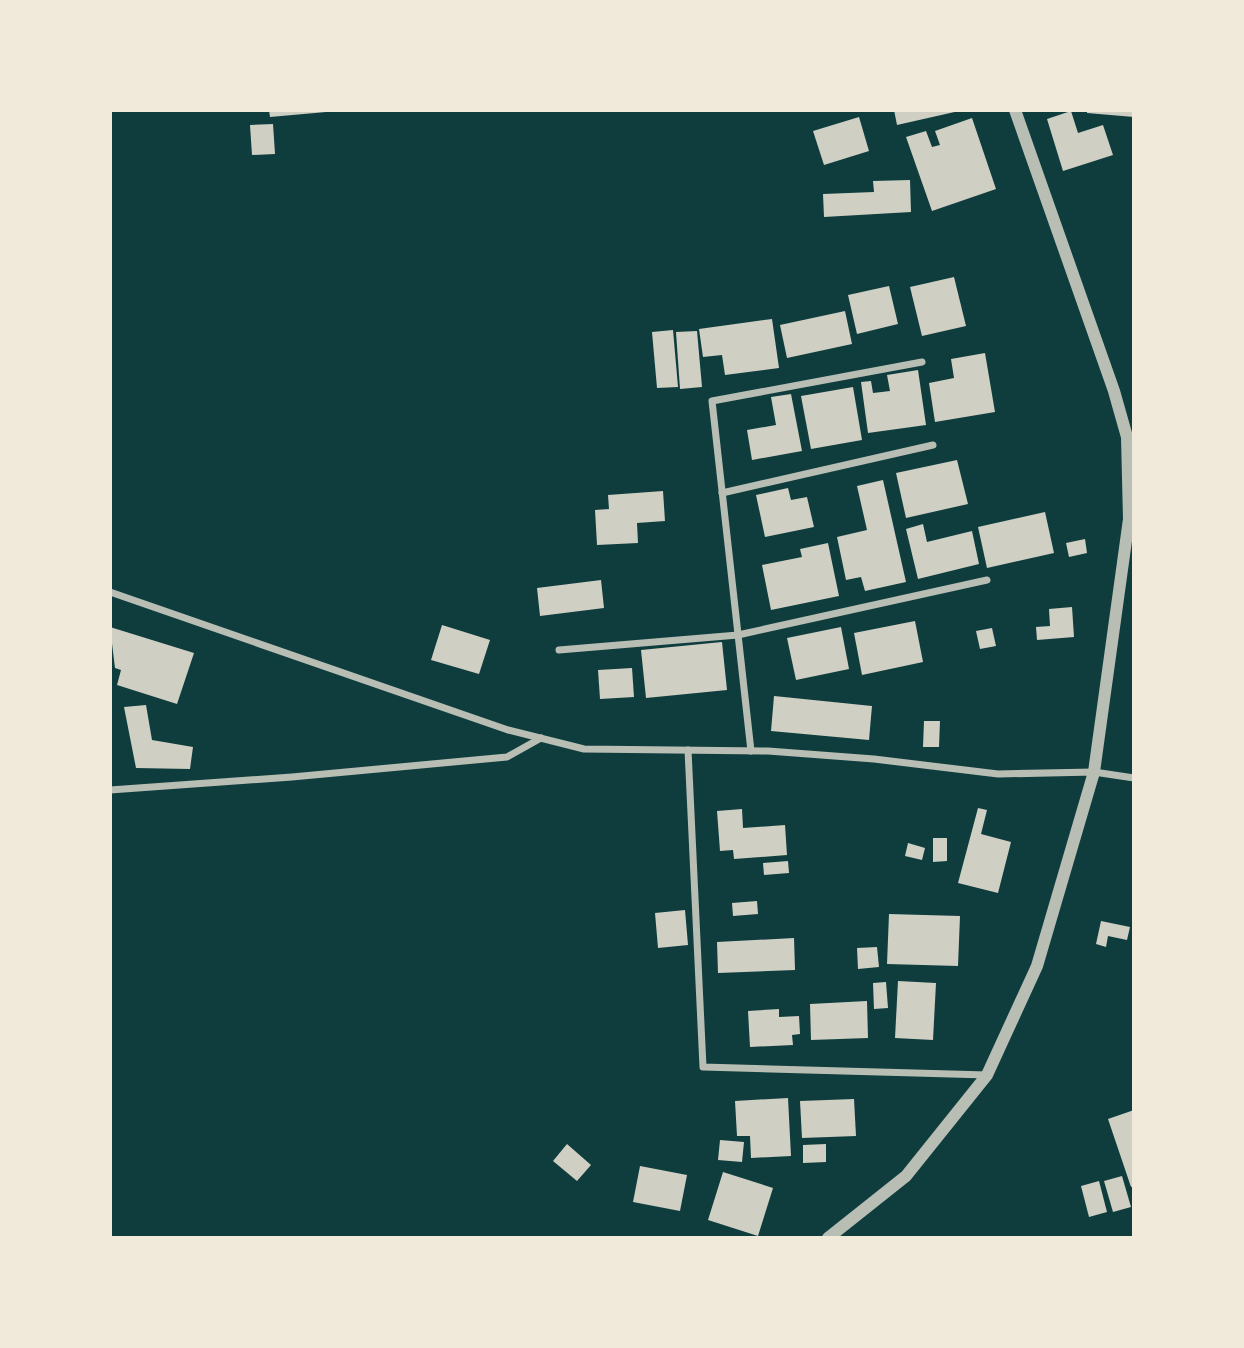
<svg xmlns="http://www.w3.org/2000/svg" width="1244" height="1348" viewBox="0 0 1244 1348" font-family="'Fira Sans',sans-serif">
	<style>
		.building { fill: #cfcfc3 }
		.lines { fill: none; stroke-linecap: round; stroke-linejoin: round }
		.minor { stroke: #b8beb3; stroke-width: 7 }
		.tertiary { stroke: #b8beb3; stroke-width: 12 }
	</style>
	<rect width="100%" height="100%" fill="#0f3d3e"/>
	<g class="building">
		<path d="M269,110H326V112L270,117Z"/>
		<path d="M894,110H958L959,111L897,125Z"/>
		<path d="M1087,110H1134V117L1087,113Z"/>
		<path d="M1071,111L1078,133L1103,125L1113,155L1063,171L1047,119Z"/>
		<path d="M859,117L869,151L824,165L813,131Z"/>
		<path d="M972,118L996,189L932,211L906,137L926,131L932,147L940,145L935,131Z"/>
		<path d="M273,124L275,154L252,155L250,125Z"/>
		<path d="M910,180L911,212L824,217L823,194L874,192L873,181Z"/>
		<path d="M954,277L966,326L922,336L910,287Z"/>
		<path d="M889,286L898,324L857,334L848,295Z"/>
		<path d="M845,311L852,344L787,358L780,325Z"/>
		<path d="M772,319L779,368L725,375L722,355L703,357L699,329Z"/>
		<path d="M673,330L678,387L657,388L652,332Z"/>
		<path d="M697,331L702,387L680,389L676,332Z"/>
		<path d="M985,353L995,412L935,422L929,383L954,378L951,359Z"/>
		<path d="M918,370L926,425L868,433L861,382L871,381L873,393L890,391L887,375Z"/>
		<path d="M853,387L862,440L811,449L801,396Z"/>
		<path d="M791,394L802,451L752,460L747,430L776,425L771,397Z"/>
		<path d="M957,460L968,504L906,518L896,473Z"/>
		<path d="M883,480L906,582L865,591L861,577L846,580L837,537L867,530L857,486Z"/>
		<path d="M788,488L791,500L807,497L814,527L765,537L756,495Z"/>
		<path d="M663,491L665,521L637,523L638,543L597,545L595,510L609,509L608,495Z"/>
		<path d="M1045,512L1054,553L987,568L978,527Z"/>
		<path d="M923,524L927,542L972,531L979,564L918,579L906,529Z"/>
		<path d="M1085,539L1087,553L1069,557L1066,543Z"/>
		<path d="M828,543L839,596L771,610L762,565L802,557L800,549Z"/>
		<path d="M601,580L604,608L540,616L537,588Z"/>
		<path d="M1072,607L1074,637L1037,640L1036,627L1050,626L1049,609Z"/>
		<path d="M915,621L923,662L862,675L854,633Z"/>
		<path d="M442,625L490,640L479,674L431,660Z"/>
		<path d="M110,627L194,653L177,704L117,685L121,670L115,668Z"/>
		<path d="M841,627L849,669L796,680L787,638Z"/>
		<path d="M992,628L996,646L980,649L976,631Z"/>
		<path d="M722,642L727,690L646,698L641,650Z"/>
		<path d="M632,668L634,697L600,699L598,670Z"/>
		<path d="M774,696L872,706L869,740L771,731Z"/>
		<path d="M146,705L152,740L193,747L190,769L136,768L124,707Z"/>
		<path d="M924,721H940L939,747H923Z"/>
		<path d="M978,808L987,810L981,834L1011,842L998,893L958,883Z"/>
		<path d="M742,809L743,828L785,825L787,855L734,859L733,850L720,851L717,811Z"/>
		<path d="M933,838H947V861L933,862Z"/>
		<path d="M908,843L925,848L922,860L905,856Z"/>
		<path d="M788,861L789,873L764,875L763,863Z"/>
		<path d="M757,901L758,914L733,916L732,903Z"/>
		<path d="M685,910L688,945L658,948L655,913Z"/>
		<path d="M889,914L960,916L958,966L887,964Z"/>
		<path d="M1101,921L1130,927L1127,940L1108,936L1106,947L1096,944Z"/>
		<path d="M794,938L795,970L718,973L717,942Z"/>
		<path d="M877,947L879,967L858,969L857,948Z"/>
		<path d="M898,981L936,983L933,1040L895,1038Z"/>
		<path d="M886,982L888,1008L874,1009L873,983Z"/>
		<path d="M867,1001L868,1038L811,1040L810,1004Z"/>
		<path d="M779,1009V1017L799,1016L800,1034L792,1035L793,1045L750,1047L748,1011Z"/>
		<path d="M788,1098L791,1156L751,1158L750,1136H737L735,1101Z"/>
		<path d="M854,1099L856,1136L802,1138L800,1101Z"/>
		<path d="M1134,1110V1186L1131,1187L1108,1119Z"/>
		<path d="M720,1140L744,1142L742,1162L718,1160Z"/>
		<path d="M567,1144L591,1165L577,1181L553,1161Z"/>
		<path d="M826,1144V1162L803,1163V1145Z"/>
		<path d="M640,1166L687,1175L680,1211L633,1202Z"/>
		<path d="M723,1172L773,1188L758,1236L708,1220Z"/>
		<path d="M1122,1176L1131,1207L1113,1212L1104,1181Z"/>
		<path d="M1099,1181L1107,1212L1089,1217L1081,1186Z"/>
	</g>
	<g class="lines">
		<g class="minor">
			<path d="M722,493L933,445"/>
			<path d="M110,592L508,730L584,749L768,751L874,759L998,774L1094,772L1134,778"/>
			<path d="M559,650L738,635L987,580"/>
			<path d="M688,750L703,1067L987,1075"/>
			<path d="M751,751L712,401L922,362"/>
			<path d="M110,790L292,777L507,757L541,738"/>
		</g>
		<path class="tertiary" d="M828,1238L906,1176L987,1075L1037,966L1094,772L1129,519L1127,437L1114,391L1015,110"/>
	</g>
	<rect width="1244" height="1348" fill="none" stroke="#f1e9da" stroke-width="224"/>
</svg>
